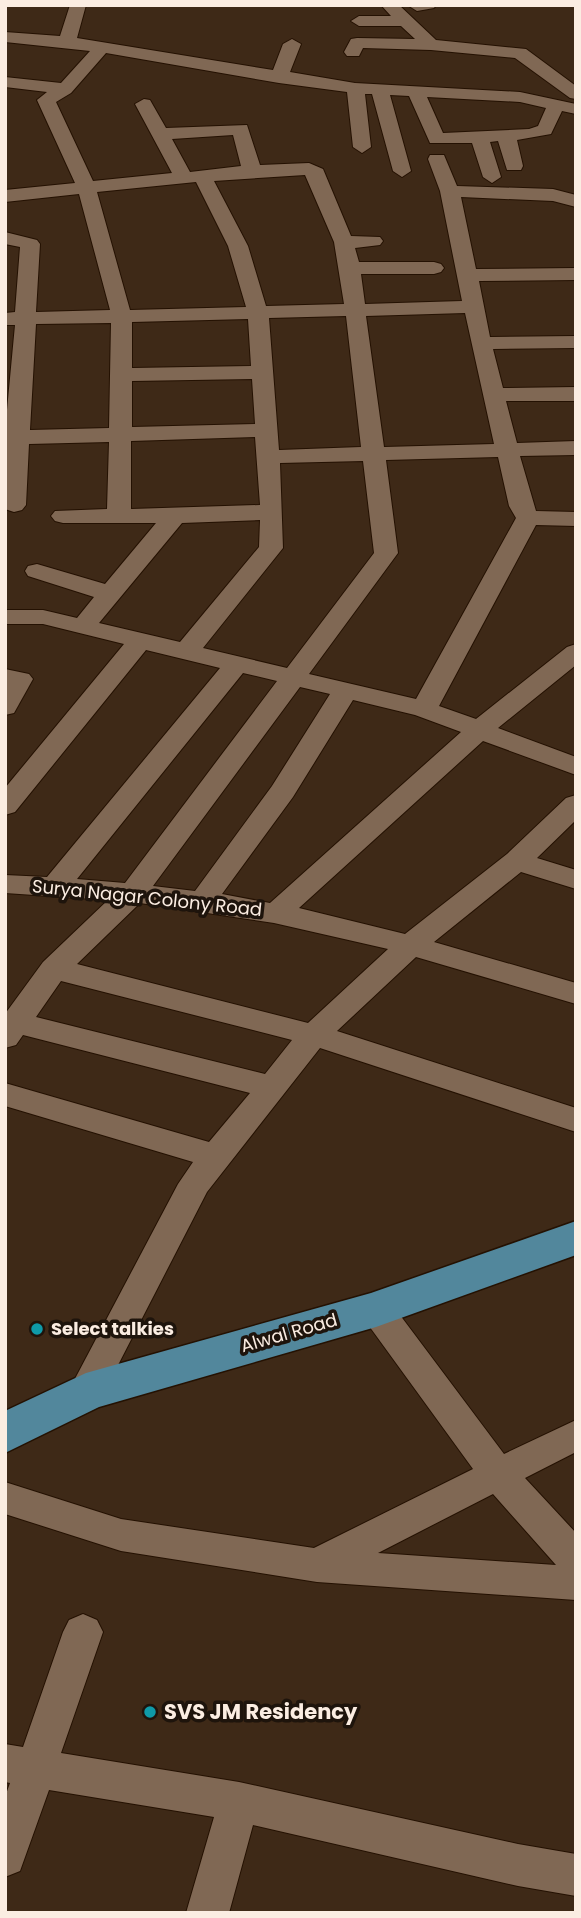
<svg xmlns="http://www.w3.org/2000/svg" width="581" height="1918" viewBox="0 0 581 1918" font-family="Poppins,sans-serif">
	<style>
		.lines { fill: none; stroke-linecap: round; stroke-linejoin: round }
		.minor-casing { stroke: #241102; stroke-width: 2 }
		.major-casing { stroke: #241102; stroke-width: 3 }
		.minor { fill: #806854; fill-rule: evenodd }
		.major { fill: #52879c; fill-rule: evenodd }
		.culture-dot { fill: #0f9aa8; stroke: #1e140c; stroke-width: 2.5 }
		.labels { text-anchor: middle; stroke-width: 7; stroke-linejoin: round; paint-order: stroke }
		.street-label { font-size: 18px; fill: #fbede2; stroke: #1e140c }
		.poi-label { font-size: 18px; font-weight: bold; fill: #fbede2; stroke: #1e140c; text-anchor: start }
		.near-poi-label { font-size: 21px; font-weight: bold; fill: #fbede2; stroke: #1e140c; text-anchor: start }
	</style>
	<rect width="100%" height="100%" fill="#3e2917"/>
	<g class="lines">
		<g class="minor-casing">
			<g id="minor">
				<path d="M70,5H86L77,38L273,70L283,44L292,39L301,44L290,72L355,83L520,92L576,104V114L562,111L551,134L517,140L523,166L521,170H507L498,141L490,142L501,177L492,183L483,177L472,143H430L409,96L390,95L411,171L402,177L393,171L372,94H365L371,147L362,153L353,147L347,92L279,83L106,53L71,93L56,102L93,181L172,173L135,104L144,99L150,100L166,128L247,125L260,165L309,163L323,169L351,236L380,237L383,241L380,245L355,248L359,262H434L441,264L444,268L441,272L434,274H361L365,304L462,301L440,191L428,159L430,155H444L457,186L553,189L576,195V207L553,201L461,197L476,269L576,268V280L479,281L490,337L576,336V348L493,349L503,388L576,387V401H506L517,443L576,441V455L520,456L536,511L576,512V526L536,525L439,706L476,719L567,647L576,644V665L498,728L576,757V775L483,741L299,908L405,934L507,854L566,798L576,795V820L537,858L576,870V889L521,872L434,942L576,983V1004L416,957L337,1031L576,1108V1132L320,1048L207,1192L99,1402L86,1407L73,1402L68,1392L178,1184L193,1162L5,1106V1083L209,1142L250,1093L23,1035L16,1045L5,1048V1014L43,962L108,900L5,893V875L47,877L220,668L146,650L15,812L5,815V788L124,644L43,624H5V610H43L77,618L94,597L28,576L25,571L28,566L37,564L105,584L156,523H63L55,521L51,516L55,511L107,509L109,442L29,444L26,505L22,510L14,512L5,509V431L15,325H5V313L15,312L20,247L5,244V232L37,240L40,244L36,312L110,310L79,194L5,202V190L75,183L37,100L47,92L5,87V77L61,83L90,51L5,42V32L60,36ZM427,97L520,102L546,108L538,126L529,129L443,133ZM233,135L241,166L190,172L172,139ZM305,175L334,242L344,304L266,306L248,246L214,181ZM196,182L228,246L246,307L130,310L97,192ZM465,313L494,444L384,447L366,316ZM346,316L361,447L279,450L269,318ZM248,319L251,366L132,368V322ZM111,323L109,428L30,430L36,324ZM252,379L255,424L132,427V381ZM255,437L260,505L131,509V441ZM498,457L509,506L516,518L416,699L309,674L398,553L386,460ZM363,461L374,553L287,668L203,648L283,548L280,463ZM260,520L259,547L180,642L99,623L182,523ZM243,673L277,681L125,883L77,879ZM300,687L330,694L272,786L195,891L153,886ZM353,700L415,715L461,732L270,903L222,894L293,797ZM140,903L274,923L388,949L308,1023L77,964ZM61,981L292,1040L265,1074L36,1017Z"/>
				<path d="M381,5H399L436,40L526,49L576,86V99L570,98L515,58L431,50L363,48L359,56H347L344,52L351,39L357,38L415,39L401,26H359L351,21L359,16H391Z"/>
				<path d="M436,5L434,8L417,11L409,6Z"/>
				<path d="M5,669L29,674L33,679L14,713L5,715Z"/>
				<path d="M376,1295L388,1299L504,1454L576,1420V1452L525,1478L576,1533V1600L317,1582L121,1551L5,1514V1482L121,1519L314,1548L473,1469L364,1319L359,1309L364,1299ZM493,1494L556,1565L378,1553Z"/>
				<path d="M83,1614L97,1620L103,1632L61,1753L239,1782L518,1844L576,1854V1896L518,1886L253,1825L229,1913H186L214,1817L49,1790L20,1871L5,1877V1797L10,1783L5,1782V1744L23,1747L63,1632L69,1620Z"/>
			</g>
		</g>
		<g class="major-casing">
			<path id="major" d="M576,1221V1255L376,1327L99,1407L5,1453V1411L86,1373L371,1293Z"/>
		</g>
		<use href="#minor" class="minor"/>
		<use href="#major" class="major"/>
	</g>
	<g class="culture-dot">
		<circle cx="37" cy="1329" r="7"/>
		<circle cx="150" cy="1712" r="7"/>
	</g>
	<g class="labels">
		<g class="street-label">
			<text transform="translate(147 898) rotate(6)" y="6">Surya Nagar Colony Road</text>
			<text transform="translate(289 1333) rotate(-16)" y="6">Alwal Road</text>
		</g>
		<g class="poi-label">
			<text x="51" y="1335">Select talkies</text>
		</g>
		<g class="near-poi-label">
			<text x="164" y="1719">SVS JM Residency</text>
		</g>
	</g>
	<rect width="581" height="1918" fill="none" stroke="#fbede2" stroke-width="14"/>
</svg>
